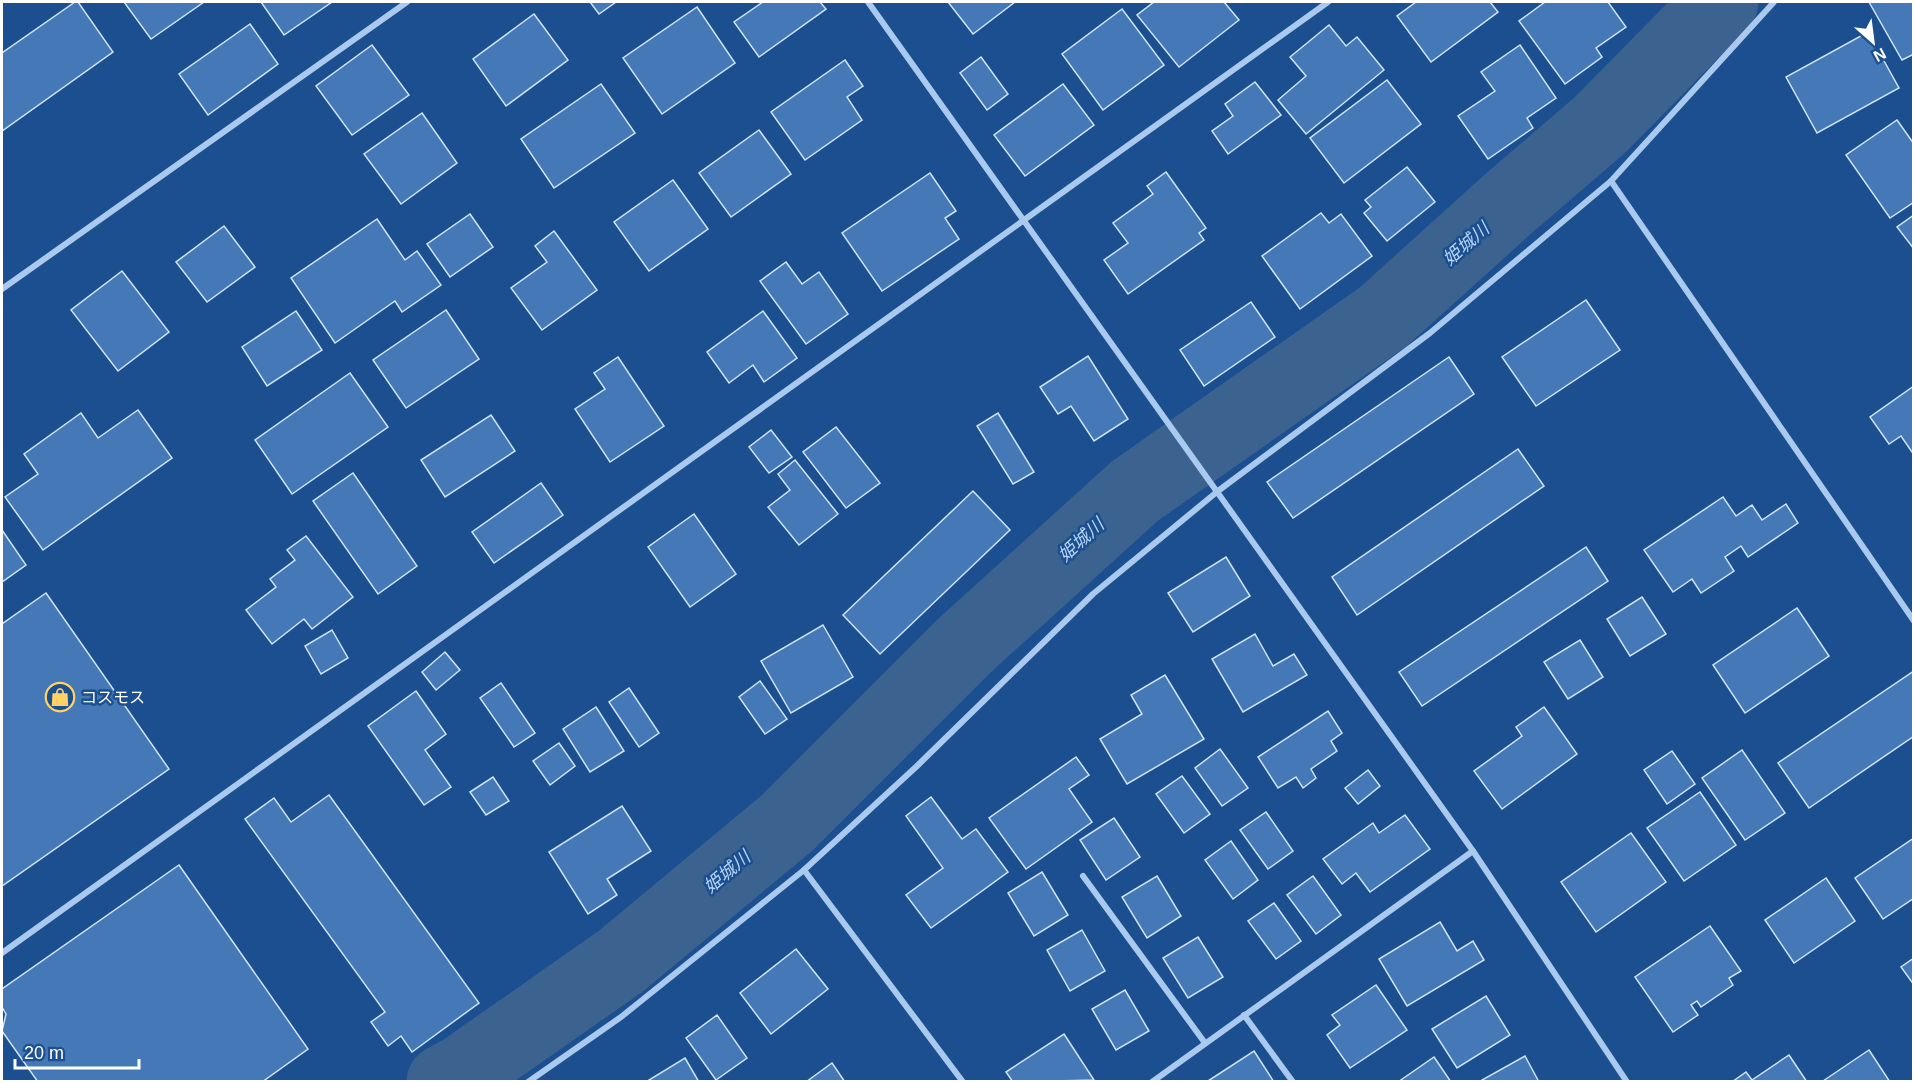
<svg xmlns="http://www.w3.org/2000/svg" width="1915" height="1083" viewBox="0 0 1915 1083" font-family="Helvetica,'Noto Sans JP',sans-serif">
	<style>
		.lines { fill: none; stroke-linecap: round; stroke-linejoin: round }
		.river { stroke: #3c6290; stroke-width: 75 }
		.building { fill: #4478b7; stroke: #cfe3fa; stroke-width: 1.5 }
		.street { stroke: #a9c9ee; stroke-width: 6 }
		.labels { text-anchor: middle; stroke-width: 5; stroke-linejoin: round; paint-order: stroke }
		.poi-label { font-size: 16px; fill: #fff; stroke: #1b4f8f; text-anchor: start }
		.water-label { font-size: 18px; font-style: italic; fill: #b5d3f5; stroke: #1b4f8f }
	</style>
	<rect width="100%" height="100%" fill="#1b4f8f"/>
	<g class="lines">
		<path class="river" d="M444,1082L464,1071L621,961L787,823L965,645L1135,491L1383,317L1508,204L1600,125L1721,2"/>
	</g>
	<g class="building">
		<path d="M75,2H78L113,52L2,131V53Z"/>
		<path d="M124,2H204L151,39Z"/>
		<path d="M261,2H332L284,35Z"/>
		<path d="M590,2H616L599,14Z"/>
		<path d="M763,2H820L826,9L759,57L734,22Z"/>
		<path d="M948,2H1015L973,34Z"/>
		<path d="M1154,2H1224L1239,20L1179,67L1137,15Z"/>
		<path d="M1416,2H1490L1498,12L1431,62L1397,16Z"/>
		<path d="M1545,2H1608L1626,27L1596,48L1602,57L1565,84L1519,21Z"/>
		<path d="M1869,2H1914V54L1902,60Z"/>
		<path d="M697,7L735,63L662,114L623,58Z"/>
		<path d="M1122,9L1164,65L1103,110L1062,54Z"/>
		<path d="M534,14L568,60L506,106L473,59Z"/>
		<path d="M250,24L278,64L208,115L179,74Z"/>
		<path d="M1329,25L1346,46L1357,37L1384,70L1306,134L1278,100L1306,76L1290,57Z"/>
		<path d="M1868,32L1899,88L1817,133L1786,77Z"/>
		<path d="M372,45L409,95L352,135L316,86Z"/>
		<path d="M1520,45L1556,98L1527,118L1533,128L1488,159L1458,116L1495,91L1481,72Z"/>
		<path d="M981,57L1008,94L987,110L960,73Z"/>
		<path d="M845,60L863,86L847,97L862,120L805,160L771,112Z"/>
		<path d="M1387,80L1421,124L1344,183L1310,138Z"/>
		<path d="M1255,82L1281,115L1228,154L1212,131L1233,116L1225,104Z"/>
		<path d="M601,84L635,133L554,188L521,139Z"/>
		<path d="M1063,84L1094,125L1025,176L994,135Z"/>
		<path d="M422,113L457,163L401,204L364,154Z"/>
		<path d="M1897,120L1914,144V202L1890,218L1846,155Z"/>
		<path d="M759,130L791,174L731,217L699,173Z"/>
		<path d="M1407,167L1435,202L1387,241L1364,213L1371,207L1365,200Z"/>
		<path d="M1166,172L1206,228L1199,233L1204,240L1128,294L1104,260L1128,243L1113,223L1153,194L1147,186Z"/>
		<path d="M930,173L956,211L945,218L959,239L882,291L842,233Z"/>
		<path d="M673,180L708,229L649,271L614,222Z"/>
		<path d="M1321,213L1329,223L1341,214L1372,256L1300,309L1262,256Z"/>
		<path d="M470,214L493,247L450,277L427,244Z"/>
		<path d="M1914,215V249L1897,227Z"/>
		<path d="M377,219L405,260L417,251L441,285L402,312L395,301L335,343L291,278Z"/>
		<path d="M224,226L255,267L207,302L176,262Z"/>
		<path d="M554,231L597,290L542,330L511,288L547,262L535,246Z"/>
		<path d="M786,262L802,284L819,272L848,314L806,344L760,281Z"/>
		<path d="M122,271L169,332L118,371L71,310Z"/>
		<path d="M1586,300L1620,350L1536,406L1502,357Z"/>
		<path d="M1251,302L1275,337L1204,386L1180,350Z"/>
		<path d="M446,310L479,359L406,408L373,360Z"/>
		<path d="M296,311L322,350L267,386L242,347Z"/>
		<path d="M763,311L797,358L764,382L753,365L729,383L707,352Z"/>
		<path d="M1088,356L1128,419L1094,441L1071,406L1058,414L1040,387Z"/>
		<path d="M618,357L664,426L610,462L575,409L605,389L594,373Z"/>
		<path d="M1449,357L1474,394L1293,518L1267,482Z"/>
		<path d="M350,373L388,427L292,494L255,440Z"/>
		<path d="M1914,386V451L1912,452L1901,436L1889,444L1870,417Z"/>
		<path d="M138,410L172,458L43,550L5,497L38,474L24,454L81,413L98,438Z"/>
		<path d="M998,413L1034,472L1013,484L977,426Z"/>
		<path d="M491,415L515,451L445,497L421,460Z"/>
		<path d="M836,427L880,483L846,508L803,452Z"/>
		<path d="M771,430L792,457L769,473L749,447Z"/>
		<path d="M1518,449L1544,486L1357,615L1332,577Z"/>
		<path d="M795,460L838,514L799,545L768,507L790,490L778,474Z"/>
		<path d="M353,473L417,566L378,594L313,501Z"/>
		<path d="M541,483L563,515L494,563L472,532Z"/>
		<path d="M973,491L1010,530L880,654L843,615Z"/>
		<path d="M1723,497L1736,516L1752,505L1762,520L1786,504L1798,523L1748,557L1741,546L1725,557L1734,571L1701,593L1692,579L1673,592L1644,550Z"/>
		<path d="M694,514L736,574L690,607L648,547Z"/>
		<path d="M2,530L26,565L2,582Z"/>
		<path d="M306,536L353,597L312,629L304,619L272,644L246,610L276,587L270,579L295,560L287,550Z"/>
		<path d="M1586,547L1608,581L1422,706L1399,672Z"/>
		<path d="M1226,557L1250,596L1193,632L1168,593Z"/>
		<path d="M46,593L169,769L2,886V624Z"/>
		<path d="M1642,597L1666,634L1630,656L1607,619Z"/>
		<path d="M1797,608L1829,656L1745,713L1713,665Z"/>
		<path d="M823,625L853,677L791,713L761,661Z"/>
		<path d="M332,630L348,658L321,674L305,646Z"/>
		<path d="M1255,634L1273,666L1294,654L1307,675L1243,712L1212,659Z"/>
		<path d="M1580,640L1603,677L1568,699L1544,662Z"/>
		<path d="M445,652L460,670L436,690L422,672Z"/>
		<path d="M1914,671V736L1809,808L1778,763Z"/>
		<path d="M1165,675L1204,739L1127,784L1100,739L1142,714L1131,695Z"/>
		<path d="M760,681L787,719L765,734L739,697Z"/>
		<path d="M501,683L535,733L514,747L480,698Z"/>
		<path d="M629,688L659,733L639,747L609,702Z"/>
		<path d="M416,691L446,734L425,750L451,787L424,805L368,726Z"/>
		<path d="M596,707L624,751L590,772L563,729Z"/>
		<path d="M1544,707L1577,754L1502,809L1474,771L1522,736L1516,727Z"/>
		<path d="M1328,711L1342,733L1331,741L1337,751L1311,769L1316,778L1303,788L1296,777L1278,788L1258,757Z"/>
		<path d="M559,743L575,766L550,785L533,761Z"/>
		<path d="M1220,749L1248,788L1222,806L1195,768Z"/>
		<path d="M1742,750L1785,813L1745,840L1702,778Z"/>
		<path d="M1672,751L1695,784L1667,804L1644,770Z"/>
		<path d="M1076,757L1089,775L1069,789L1092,822L1026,869L989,818Z"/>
		<path d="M1368,770L1380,786L1358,804L1345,788Z"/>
		<path d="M1182,776L1210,814L1184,833L1156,794Z"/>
		<path d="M493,777L509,801L486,815L470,792Z"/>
		<path d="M1700,792L1736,845L1684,881L1647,828Z"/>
		<path d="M329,795L479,1003L412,1052L401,1036L388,1046L371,1022L385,1012L245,819L274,798L291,822Z"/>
		<path d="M931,797L962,839L976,829L1008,872L931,928L906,895L943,868L906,816Z"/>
		<path d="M622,806L651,851L607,879L617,895L588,914L549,852Z"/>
		<path d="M1266,812L1293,851L1268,869L1240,830Z"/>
		<path d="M1405,815L1430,849L1370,892L1356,873L1342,884L1323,859L1373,823L1379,833Z"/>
		<path d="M1114,818L1140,857L1106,880L1080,840Z"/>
		<path d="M1631,833L1666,882L1596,932L1561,882Z"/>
		<path d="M1914,838V898L1883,919L1855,878Z"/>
		<path d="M1231,841L1258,880L1233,899L1205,860Z"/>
		<path d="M179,865L308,1049L262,1082H38L2,1031L6,1014L2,1007V989Z"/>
		<path d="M1042,872L1068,915L1034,936L1008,893Z"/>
		<path d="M1157,876L1181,916L1147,938L1122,897Z"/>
		<path d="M1313,876L1341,915L1316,934L1287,895Z"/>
		<path d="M1826,878L1855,921L1794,963L1765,920Z"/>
		<path d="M1274,903L1301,941L1276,959L1248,921Z"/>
		<path d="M1440,922L1457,951L1473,941L1484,960L1407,1006L1379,959Z"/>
		<path d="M1710,926L1741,971L1729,978L1733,985L1701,1007L1697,1001L1691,1005L1698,1015L1673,1032L1635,977Z"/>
		<path d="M1082,930L1105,971L1070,991L1047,950Z"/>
		<path d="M1198,937L1223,977L1188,998L1163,958Z"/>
		<path d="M796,949L828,989L771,1034L740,993Z"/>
		<path d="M1914,958V985L1901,967Z"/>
		<path d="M1376,985L1407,1030L1350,1068L1327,1035L1340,1025L1332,1015Z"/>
		<path d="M1125,990L1149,1031L1116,1050L1092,1009Z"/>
		<path d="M1486,996L1510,1035L1457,1068L1432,1029Z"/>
		<path d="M717,1015L747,1058L716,1080L686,1038Z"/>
		<path d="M1064,1034L1094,1080L1013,1082L1006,1072Z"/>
		<path d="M1869,1050L1890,1082H1824L1823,1081Z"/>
		<path d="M1254,1051L1274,1082H1208V1081Z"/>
		<path d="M1789,1055L1807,1082H1732L1746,1072L1752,1080Z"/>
		<path d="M1525,1056L1539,1082H1483L1482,1080Z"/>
		<path d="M1434,1057L1451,1082H1398Z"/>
		<path d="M685,1058L699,1082H650L649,1080Z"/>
		<path d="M832,1063L845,1082H806Z"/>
	</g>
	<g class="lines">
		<g class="street">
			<path d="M868,2L1473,851L1627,1082"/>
			<path d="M1611,181L1914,621"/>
			<path d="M2,289L407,2"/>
			<path d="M804,870L963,1082"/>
			<path d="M1083,876L1205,1043"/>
			<path d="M2,953L1328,2"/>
			<path d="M1244,1015L1293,1082"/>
			<path d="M528,1082L621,1017L804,870L917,766L1093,594L1218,491L1430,333L1611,181L1774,2"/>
			<path d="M1152,1082L1473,851"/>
		</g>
	</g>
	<defs>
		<g id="shop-ring" transform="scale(1.5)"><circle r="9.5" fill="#1b4f8f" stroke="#ffd166" stroke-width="1.5"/><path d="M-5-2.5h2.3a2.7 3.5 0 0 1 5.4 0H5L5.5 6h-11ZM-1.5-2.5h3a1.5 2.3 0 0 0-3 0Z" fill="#ffd166"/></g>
	</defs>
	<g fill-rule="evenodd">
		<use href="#shop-ring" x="60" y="697"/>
	</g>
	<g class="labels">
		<g class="poi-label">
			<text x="81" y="703">コスモス</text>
		</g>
		<g class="water-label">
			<text transform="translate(1466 244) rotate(-41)" y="6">姫城川</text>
			<text transform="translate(1081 540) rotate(-42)" y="6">姫城川</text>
			<text transform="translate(727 872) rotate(-40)" y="6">姫城川</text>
		</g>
	</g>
	<rect width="1915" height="1083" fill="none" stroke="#ffffff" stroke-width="6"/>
	<g transform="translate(1873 42) rotate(152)" stroke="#1b4f8f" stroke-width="4.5" paint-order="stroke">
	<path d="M0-4.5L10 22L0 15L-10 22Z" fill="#ffffff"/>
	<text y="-9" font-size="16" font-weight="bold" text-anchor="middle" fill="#ffffff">N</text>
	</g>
	<path d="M15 1059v9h124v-9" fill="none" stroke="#ffffff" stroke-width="3"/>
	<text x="24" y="1059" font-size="18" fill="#ffffff" stroke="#1b4f8f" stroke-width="4.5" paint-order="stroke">20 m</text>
</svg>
